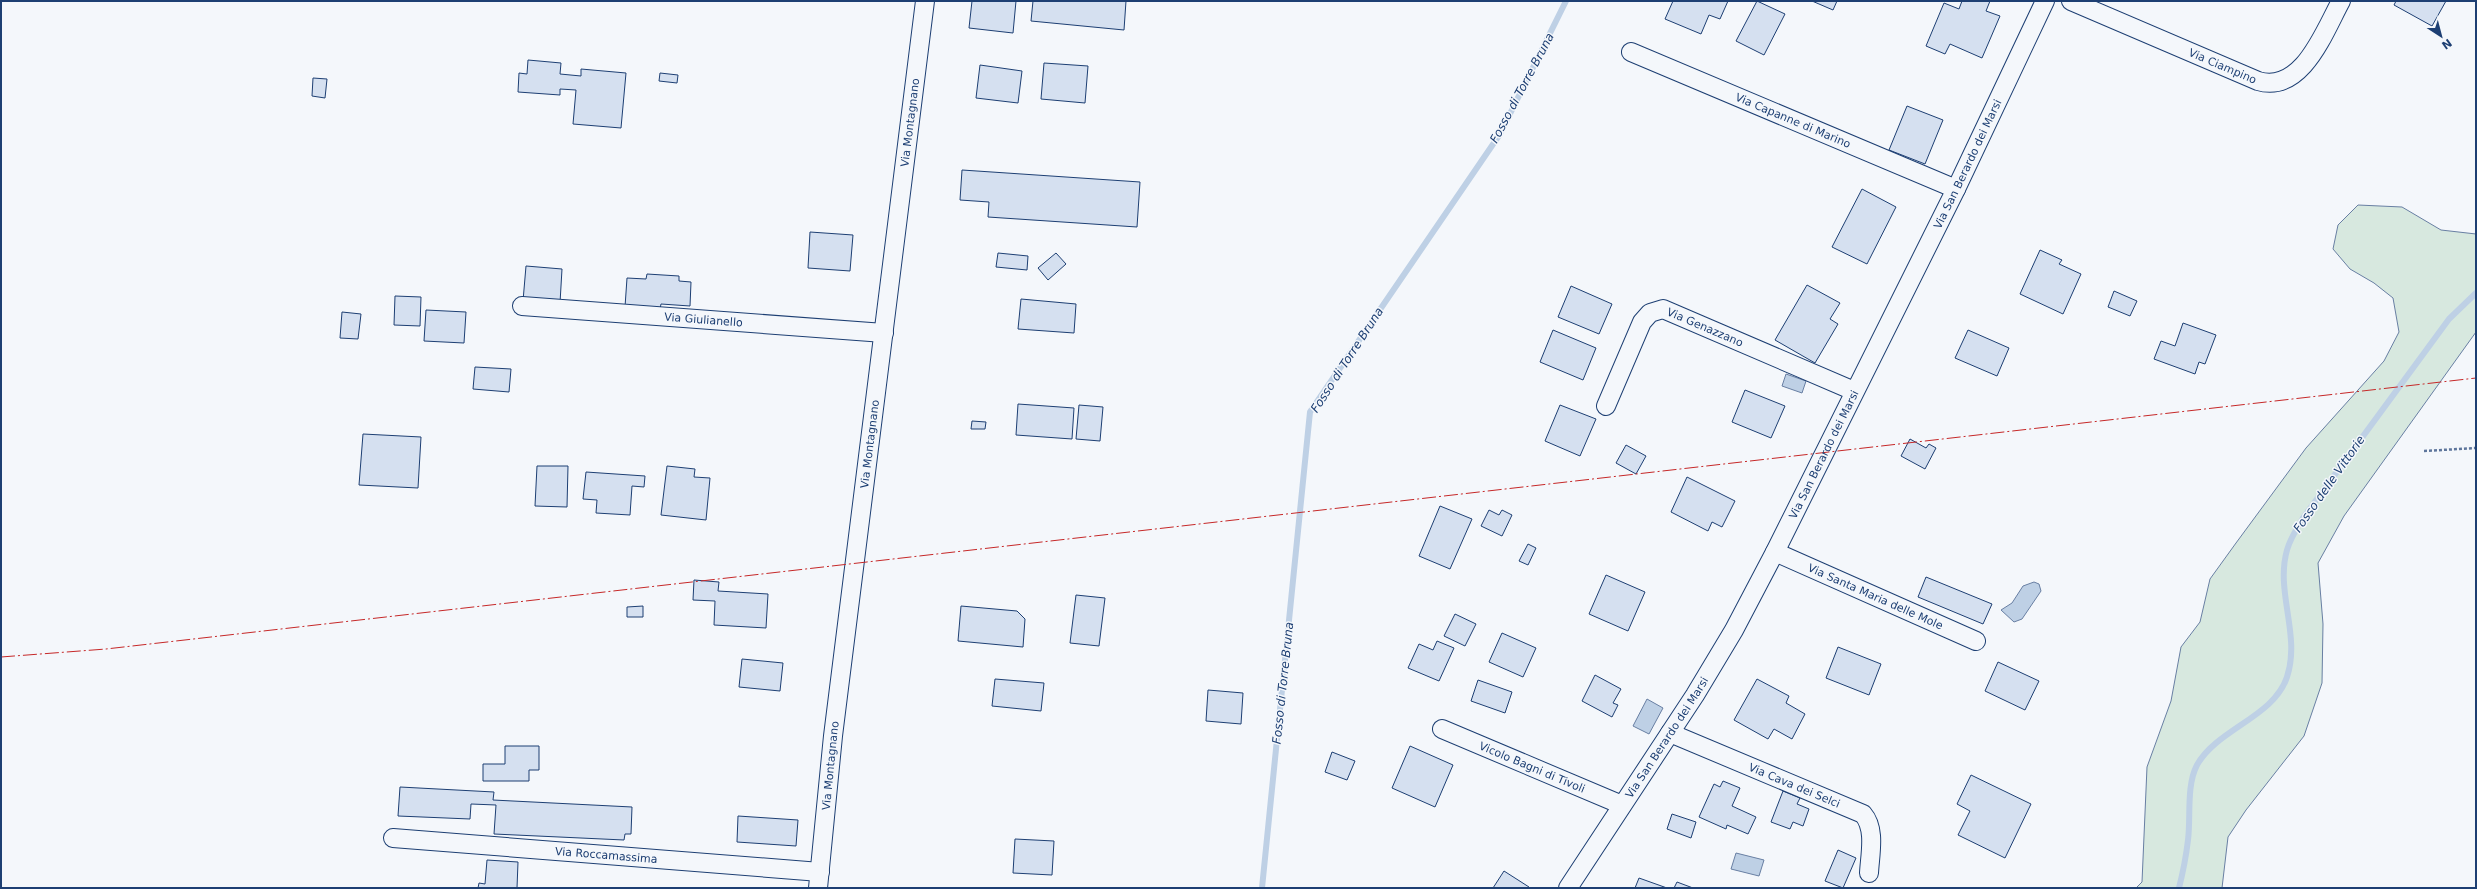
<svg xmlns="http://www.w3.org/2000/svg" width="2477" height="889" viewBox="0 0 2477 889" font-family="'DejaVu Sans',sans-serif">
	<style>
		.green { fill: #d7e8df; stroke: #687fa3 }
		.water { fill: #bed0e5; stroke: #687fa3 }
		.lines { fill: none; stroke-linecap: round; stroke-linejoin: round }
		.stream { stroke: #bed0e5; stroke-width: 6 }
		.building { fill: #d5e0f0; stroke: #1d3f73 }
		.minor-casing { stroke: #1d3f73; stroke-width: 20 }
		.path { stroke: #5e769c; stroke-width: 2.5; stroke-dasharray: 3 2; stroke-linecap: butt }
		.minor { stroke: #f4f7fb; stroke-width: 18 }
		.power { stroke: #c62828; stroke-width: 1; stroke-dasharray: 14 3 2 3; stroke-linecap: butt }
		.labels { text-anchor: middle; stroke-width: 3; stroke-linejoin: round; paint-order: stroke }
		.street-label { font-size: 11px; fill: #1d3f73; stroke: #f4f7fb }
		.water-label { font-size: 12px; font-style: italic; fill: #1d3f73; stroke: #f4f7fb }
	</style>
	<rect width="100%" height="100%" fill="#f4f7fb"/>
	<path class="green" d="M2358,205L2402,207L2441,230L2476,234V332L2344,516L2318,563L2323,624L2322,683L2304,736L2246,810L2228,837L2222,888H2136L2142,882L2147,767L2171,701L2181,647L2200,622L2210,579L2236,543L2306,448L2384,361L2399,332L2393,298L2374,283L2350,269L2333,249L2338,225Z"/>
	<g class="water">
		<path d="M1786,374L1806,381L1802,393L1782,386Z"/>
		<path d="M2034,582L2039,584L2041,591L2022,619L2014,622L2001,610L2012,603L2023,586Z"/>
		<path d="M1647,699L1663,708L1649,734L1633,726Z"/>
		<path d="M1736,853L1764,860L1759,876L1731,869Z"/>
	</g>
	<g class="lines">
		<g class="stream">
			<path d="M1262,888L1310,412L1500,134L1566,1"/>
			<path d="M2179,888C2183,872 2186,857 2188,840C2191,818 2186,786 2197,765C2217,729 2274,717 2287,677C2301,635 2275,592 2287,550C2290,539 2297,528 2303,518L2449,319L2476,293"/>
		</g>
	</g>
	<g class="building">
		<path d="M972,1H1016L1013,33L969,28Z"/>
		<path d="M1033,1H1126L1124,30L1031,21Z"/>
		<path d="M1673,1H1728L1720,19L1709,15L1701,34L1665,19Z"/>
		<path d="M1757,1L1785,14L1764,55L1736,41Z"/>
		<path d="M1812,1H1837L1833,10Z"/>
		<path d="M1962,1H1990L1986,11L2000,16L1982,58L1950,44L1945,54L1926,46L1944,3L1959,9Z"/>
		<path d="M2396,1H2446L2432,26L2394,5Z"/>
		<path d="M528,60L561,63L560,74L581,76V69L626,73L621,128L573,124L576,90L560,89V95L518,92L519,73L527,74Z"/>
		<path d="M1044,63L1088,66L1085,103L1041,99Z"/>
		<path d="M980,65L1022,71L1018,103L976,98Z"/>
		<path d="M660,73L678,75L677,83L659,81Z"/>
		<path d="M313,78L327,79L325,98L312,96Z"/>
		<path d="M1907,106L1943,120L1925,164L1889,150Z"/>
		<path d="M962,170L1140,182L1137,227L988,217L989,202L960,200Z"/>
		<path d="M1862,189L1896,207L1867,264L1832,247Z"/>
		<path d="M810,232L853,235L850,271L808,268Z"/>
		<path d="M2040,250L2062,260L2059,264L2081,274L2063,314L2020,294Z"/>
		<path d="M998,253L1028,256L1027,270L996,267Z"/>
		<path d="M1056,253L1066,264L1048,280L1038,268Z"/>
		<path d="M526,266L562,269L560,303L523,301Z"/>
		<path d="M647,274L679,276V281L691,282L690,306L661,304L660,309L625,307L627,278L646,279Z"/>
		<path d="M1807,285L1840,303L1830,319L1838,324L1815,363L1775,340Z"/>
		<path d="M1571,286L1612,304L1599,334L1558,317Z"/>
		<path d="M2114,291L2137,301L2130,316L2108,307Z"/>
		<path d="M395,296L421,297L420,326L394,325Z"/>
		<path d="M1021,299L1076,304L1074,333L1018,329Z"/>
		<path d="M426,310L466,312L464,343L424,341Z"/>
		<path d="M342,312L361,314L358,339L340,338Z"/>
		<path d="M2183,323L2216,335L2205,364L2199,362L2195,374L2154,359L2161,341L2175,346Z"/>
		<path d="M1553,330L1596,348L1583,380L1540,362Z"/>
		<path d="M1968,330L2009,348L1997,376L1955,358Z"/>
		<path d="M475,367L511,369L509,392L473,389Z"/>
		<path d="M1745,390L1785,406L1771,438L1732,422Z"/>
		<path d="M1018,404L1074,408L1072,439L1016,435Z"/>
		<path d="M1079,405L1103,407L1100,441L1076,439Z"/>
		<path d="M1560,405L1596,419L1580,456L1545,441Z"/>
		<path d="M972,421L986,422L985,429H971Z"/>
		<path d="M363,434L421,437L418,488L359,485Z"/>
		<path d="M1910,439L1926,448L1929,444L1936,448L1925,469L1901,456Z"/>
		<path d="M1626,445L1646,456L1636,474L1616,463Z"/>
		<path d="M537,466H568L567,507L535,506Z"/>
		<path d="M667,466L695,469L694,477L710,478L706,520L661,515Z"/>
		<path d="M586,472L645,476L644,487L632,486L630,515L596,513L597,500L583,499Z"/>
		<path d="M1687,477L1735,501L1722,527L1712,522L1708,531L1671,512Z"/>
		<path d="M1440,506L1472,519L1450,569L1419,556Z"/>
		<path d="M1489,510L1499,515L1502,510L1512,515L1502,536L1481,526Z"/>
		<path d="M1528,544L1536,548L1528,565L1519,561Z"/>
		<path d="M1606,575L1645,592L1628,631L1589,614Z"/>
		<path d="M1926,577L1992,604L1983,624L1918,597Z"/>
		<path d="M694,580L719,582L718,591L768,594L766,628L714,625L715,601L693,600Z"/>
		<path d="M1076,595L1105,598L1099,646L1070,643Z"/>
		<path d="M643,606V617H627V607Z"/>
		<path d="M961,606L1017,611L1025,619L1023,647L958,641Z"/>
		<path d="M1455,614L1476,624L1465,646L1444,636Z"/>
		<path d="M1502,633L1536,648L1523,677L1489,662Z"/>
		<path d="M1437,641L1454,648L1439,681L1408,668L1419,644L1433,650Z"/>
		<path d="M1838,647L1881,664L1869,695L1826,678Z"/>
		<path d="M742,659L783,663L780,691L739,687Z"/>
		<path d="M1998,662L2039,681L2025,710L1985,691Z"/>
		<path d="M1595,675L1621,689L1613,703L1618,705L1612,717L1582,701Z"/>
		<path d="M995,679L1044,683L1041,711L992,706Z"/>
		<path d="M1757,679L1789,696L1786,703L1805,714L1792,739L1774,729L1768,739L1734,720Z"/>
		<path d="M1478,680L1512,692L1505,713L1471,701Z"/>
		<path d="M1208,690L1243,693L1241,724L1206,721Z"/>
		<path d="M505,746H539V770H529V781H483V764H505Z"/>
		<path d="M1410,746L1453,765L1435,807L1392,788Z"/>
		<path d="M1332,752L1355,761L1347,780L1325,772Z"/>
		<path d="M1971,775L2031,804L2005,858L1958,835L1970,811L1957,804Z"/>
		<path d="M1723,781L1740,788L1732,806L1756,817L1748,834L1727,825L1726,829L1699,817L1714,784L1720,787Z"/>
		<path d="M400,787L494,792L493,800L632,807L631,834H625L624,840L494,834L496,805L471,804L470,819L398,816Z"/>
		<path d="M1783,791L1800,798L1797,804L1809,809L1803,826L1793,822L1790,829L1771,822Z"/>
		<path d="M1672,814L1696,822L1691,838L1667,829Z"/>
		<path d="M738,816L798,820L796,846L737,842Z"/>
		<path d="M1015,839L1054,841L1052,875L1013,873Z"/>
		<path d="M1838,850L1856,858L1843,888L1825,881Z"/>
		<path d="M487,860L518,862L517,888H478L479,883L485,884Z"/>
		<path d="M1504,871L1529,887V888H1493Z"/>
		<path d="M1639,878L1667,888H1635Z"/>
		<path d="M1677,882L1693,888H1674Z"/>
	</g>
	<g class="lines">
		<g class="minor-casing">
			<g id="minor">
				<path id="s1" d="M2071,1L2258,81C2302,94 2324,32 2341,1"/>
				<path id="s2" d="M1631,52L1956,189"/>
				<path id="s3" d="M522,306L884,333"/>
				<path id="s4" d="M1606,406L1642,322L1650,313L1663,309L1854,391"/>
				<path id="s5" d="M1775,552L1976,641"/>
				<path id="s6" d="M1442,729L1622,805"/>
				<path id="s7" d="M1670,733L1863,814C1876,829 1870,854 1869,873"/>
				<path id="s8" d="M393,838L820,872"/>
				<path id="s9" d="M818,888L833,736L925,1"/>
				<path id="s10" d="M1568,888L1695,695L1734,630L1775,552L1956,189L2045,1"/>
			</g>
		</g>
		<path class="path" d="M2424,451L2476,448"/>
		<use href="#minor" class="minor"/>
		<path class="power" d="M1,657L106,649L2476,378"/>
	</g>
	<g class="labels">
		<g class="street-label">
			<text dy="4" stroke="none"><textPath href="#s1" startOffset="165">Via Ciampino</textPath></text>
			<text dy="4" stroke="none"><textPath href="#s2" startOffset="176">Via Capanne di Marino</textPath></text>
			<text dy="4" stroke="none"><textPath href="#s9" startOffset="771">Via Montagnano</textPath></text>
			<text dy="4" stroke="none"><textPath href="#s10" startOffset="828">Via San Berardo dei Marsi</textPath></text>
			<text dy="4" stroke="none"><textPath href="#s3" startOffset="182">Via Giulianello</textPath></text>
			<text dy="4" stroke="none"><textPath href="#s4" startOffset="163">Via Genazzano</textPath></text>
			<text dy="4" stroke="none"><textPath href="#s9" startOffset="447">Via Montagnano</textPath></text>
			<text dy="4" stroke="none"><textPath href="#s10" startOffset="504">Via San Berardo dei Marsi</textPath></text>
			<text dy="4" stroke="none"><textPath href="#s5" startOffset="110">Via Santa Maria delle Mole</textPath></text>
			<text dy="4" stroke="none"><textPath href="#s10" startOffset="180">Via San Berardo dei Marsi</textPath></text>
			<text dy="4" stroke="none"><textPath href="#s9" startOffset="123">Via Montagnano</textPath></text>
			<text dy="4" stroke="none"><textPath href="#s6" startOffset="98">Vicolo Bagni di Tivoli</textPath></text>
			<text dy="4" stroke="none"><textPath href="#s7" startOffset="135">Via Cava dei Selci</textPath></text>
			<text dy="4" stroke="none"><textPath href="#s8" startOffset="214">Via Roccamassima</textPath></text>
		</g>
		<g class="water-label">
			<text transform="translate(1522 88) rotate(-62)" y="4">Fosso di Torre Bruna</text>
			<text transform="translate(1347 360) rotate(-57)" y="4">Fosso di Torre Bruna</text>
			<text transform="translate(2329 484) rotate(-55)" y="4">Fosso delle Vittorie</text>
			<text transform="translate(1283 683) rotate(-84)" y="4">Fosso di Torre Bruna</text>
		</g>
	</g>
	<rect width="2477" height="889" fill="none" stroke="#1d3f73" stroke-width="4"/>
	<g transform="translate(2441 36) rotate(144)" stroke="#f4f7fb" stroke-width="3" paint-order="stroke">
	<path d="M0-3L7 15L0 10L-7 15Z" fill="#1d3f73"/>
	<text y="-6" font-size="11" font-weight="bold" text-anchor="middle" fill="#1d3f73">N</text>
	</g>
</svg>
